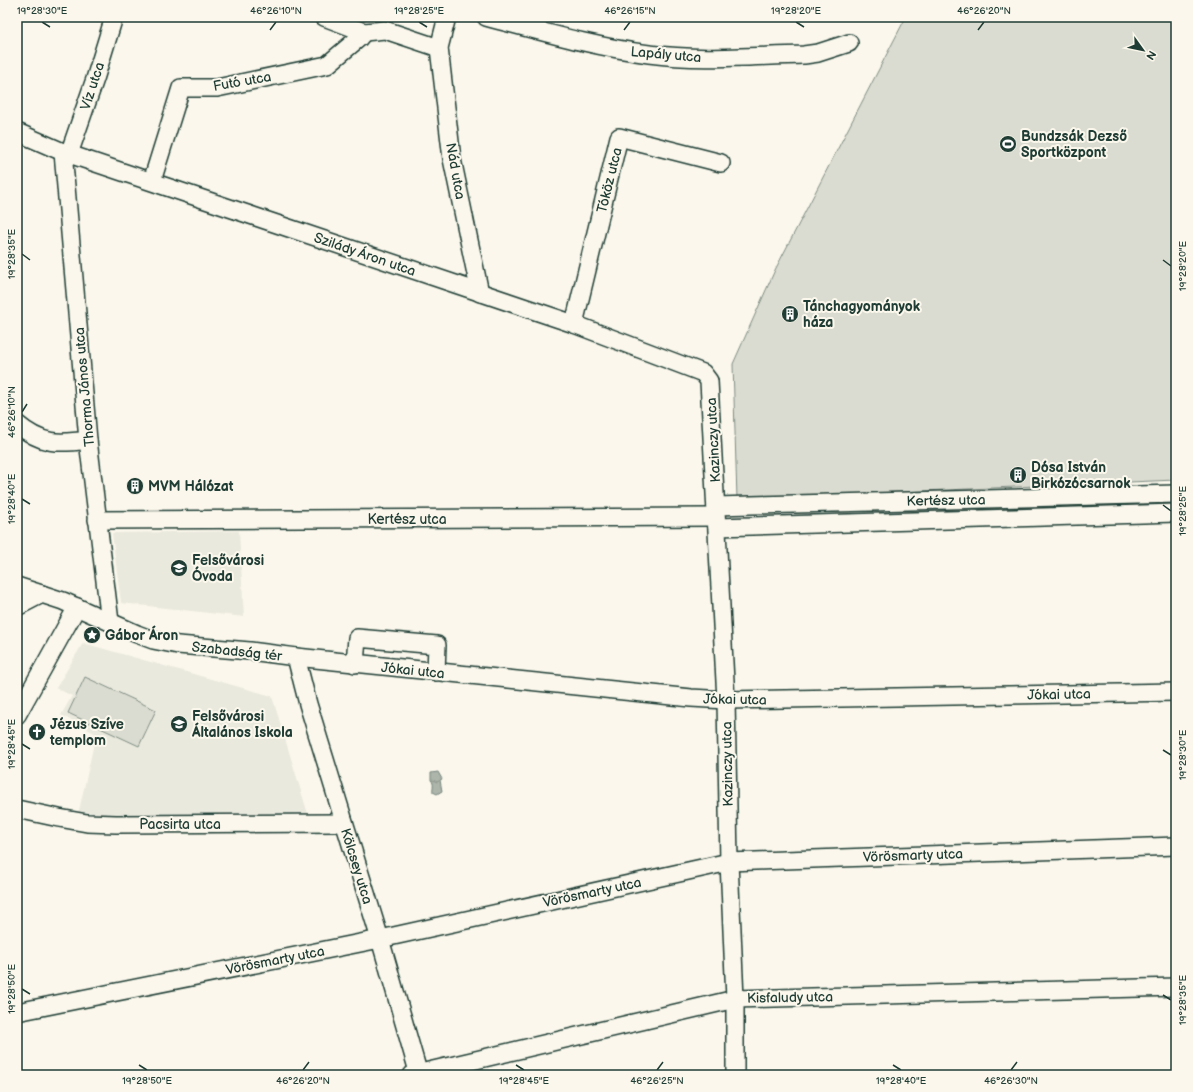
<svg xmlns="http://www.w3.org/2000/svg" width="1193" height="1092" viewBox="0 0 1193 1092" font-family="'Balsamiq Sans',sans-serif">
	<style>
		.built { fill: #eae9de }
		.garden { fill: #dbdcd1; stroke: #7d8c82 }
		.water { fill: url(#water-ripples); stroke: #74847b }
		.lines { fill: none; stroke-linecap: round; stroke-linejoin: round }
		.minor-casing { stroke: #1f3d34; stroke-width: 20 }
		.minor { stroke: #fbf7ec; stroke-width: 17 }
		.ticks { fill: none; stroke: #1f3d34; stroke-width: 1.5 }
		.labels { text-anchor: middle; stroke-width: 4; stroke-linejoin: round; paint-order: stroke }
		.street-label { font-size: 14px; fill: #1f3d34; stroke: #fbf7ec }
		.poi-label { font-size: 14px; font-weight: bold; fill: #1f3d34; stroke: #fbf7ec; text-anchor: start }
		.neatline { fill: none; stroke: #1f3d34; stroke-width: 1.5 }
		.ticks-label { font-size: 10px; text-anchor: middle; fill: #1f3d34 }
	</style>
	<defs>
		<pattern id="water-ripples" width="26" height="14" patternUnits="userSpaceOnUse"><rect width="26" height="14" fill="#adb4aa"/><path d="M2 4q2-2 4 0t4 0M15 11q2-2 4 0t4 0" fill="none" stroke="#8c948b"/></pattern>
	</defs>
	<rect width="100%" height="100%" fill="#fbf7ec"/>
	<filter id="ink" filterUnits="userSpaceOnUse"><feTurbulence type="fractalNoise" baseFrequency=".025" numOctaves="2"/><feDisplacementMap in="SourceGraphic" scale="8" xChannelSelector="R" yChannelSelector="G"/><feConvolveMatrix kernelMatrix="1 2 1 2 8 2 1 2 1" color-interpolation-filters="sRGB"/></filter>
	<g filter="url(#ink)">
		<g class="built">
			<path d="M239,531L244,617L121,603L112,533Z"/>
			<path d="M83,643L272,696L308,814L78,815L96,734L61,715L72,696L56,688Z"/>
		</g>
		<g class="garden">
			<path d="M906,17H1176V480L737,499L733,364L775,270Z"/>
			<path d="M85,677L156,710L139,746L68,713Z"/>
		</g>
		<path class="water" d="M438,772L442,779L440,780L442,791L437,794L433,792C432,788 435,784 431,780V773Z"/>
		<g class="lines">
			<g class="minor-casing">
				<g id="minor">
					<path d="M324,17L364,32L385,30L439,48"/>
					<path d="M447,17L439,48L452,159L480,293"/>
					<path d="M486,17C540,31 594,47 649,54C700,61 753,56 804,55L818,53L849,43"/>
					<path d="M17,132L63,152L574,324L703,373L709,381L726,700L729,862L735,999V1075"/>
					<path d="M63,152L88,440L110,622"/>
					<path d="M69,154L95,79L114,17"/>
					<path d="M152,181L181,88H217L327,65L359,38L364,32"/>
					<path d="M574,324L619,137L721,163"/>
					<path d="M17,424C42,445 58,444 88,440"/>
					<path d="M716,506L1176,494"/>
					<path d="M97,520L716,517"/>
					<path d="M717,527L1176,513"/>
					<path d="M17,586L63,601L137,634L153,640L178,645L250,651L296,657L691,698L726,700L1176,692"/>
					<path d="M17,607L42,594"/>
					<path d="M296,657L308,704L380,939L419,1075"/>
					<path d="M355,664L357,638L437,645L436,672"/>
					<path d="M17,715L77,607"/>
					<path d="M17,809L59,818L87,823L116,824L344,823"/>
					<path d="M17,1012L380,939L729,862L1176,846"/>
					<path d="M412,1075L735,999L1176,987"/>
				</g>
			</g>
			<use href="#minor" class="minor"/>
		</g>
	</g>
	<path class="ticks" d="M42,22L50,27M419,22L427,27M796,22L804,27M270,30L276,22M624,30L630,22M978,30L984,22M22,254L30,260M1163,260L1171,266M22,412L27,404M22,499L30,504M1163,505L1171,511M22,744L30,749M1163,750L1171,755M22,989L30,994M1163,995L1171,1000M139,1065L147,1070M516,1065L524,1070M893,1065L901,1070M303,1070L309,1062M657,1070L663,1062M1011,1070L1017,1062"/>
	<defs>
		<g id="stadium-disc" transform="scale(0.9)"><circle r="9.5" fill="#1f3d34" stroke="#fbf7ec"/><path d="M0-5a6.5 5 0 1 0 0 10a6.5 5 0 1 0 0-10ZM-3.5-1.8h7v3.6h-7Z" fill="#fff"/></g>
		<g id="building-disc" transform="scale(0.9)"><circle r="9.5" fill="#1f3d34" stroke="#fbf7ec"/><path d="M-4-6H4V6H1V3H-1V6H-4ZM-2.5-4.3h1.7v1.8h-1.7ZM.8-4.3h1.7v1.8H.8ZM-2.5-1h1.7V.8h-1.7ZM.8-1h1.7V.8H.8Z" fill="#fff"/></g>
		<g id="school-disc" transform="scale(0.9)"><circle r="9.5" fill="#1f3d34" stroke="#fbf7ec"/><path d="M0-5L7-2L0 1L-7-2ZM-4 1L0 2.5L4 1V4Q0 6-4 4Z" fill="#fff"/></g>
		<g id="sight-disc" transform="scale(0.9)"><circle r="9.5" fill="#1f3d34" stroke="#fbf7ec"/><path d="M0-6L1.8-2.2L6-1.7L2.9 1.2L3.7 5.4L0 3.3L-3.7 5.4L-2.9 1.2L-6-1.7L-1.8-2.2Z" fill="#fff"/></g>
		<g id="church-disc" transform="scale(0.9)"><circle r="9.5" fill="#1f3d34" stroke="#fbf7ec"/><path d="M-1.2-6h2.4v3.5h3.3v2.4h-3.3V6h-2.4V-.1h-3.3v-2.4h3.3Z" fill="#fff"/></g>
	</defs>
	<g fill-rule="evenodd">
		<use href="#stadium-disc" x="1008" y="144"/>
		<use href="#building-disc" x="790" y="314"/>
		<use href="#building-disc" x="1018" y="475"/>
		<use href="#building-disc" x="135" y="486"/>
		<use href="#school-disc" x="179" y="568"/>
		<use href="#sight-disc" x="92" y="635"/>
		<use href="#school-disc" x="179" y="724"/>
		<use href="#church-disc" x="37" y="732"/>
	</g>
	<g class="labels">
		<g class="street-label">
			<text transform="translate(666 54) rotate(5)" y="5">Lapály utca</text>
			<text transform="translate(242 81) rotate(-10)" y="5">Futó utca</text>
			<text transform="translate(92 86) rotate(-72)" y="5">Víz utca</text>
			<text transform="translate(456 171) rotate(80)" y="5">Nád utca</text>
			<text transform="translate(609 180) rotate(-76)" y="5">Tóköz utca</text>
			<text transform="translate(365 254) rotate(19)" y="5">Szilády Áron utca</text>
			<text transform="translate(84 387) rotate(-95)" y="5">Thorma János utca</text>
			<text transform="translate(713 440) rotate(-93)" y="5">Kazinczy utca</text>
			<text transform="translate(946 500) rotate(-1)" y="5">Kertész utca</text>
			<text x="407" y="524">Kertész utca</text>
			<text transform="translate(237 651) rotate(6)" y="5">Szabadság tér</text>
			<text transform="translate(413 670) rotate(6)" y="5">Jókai utca</text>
			<text transform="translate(1059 694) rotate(-1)" y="5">Jókai utca</text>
			<text transform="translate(735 699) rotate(1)" y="5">Jókai utca</text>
			<text transform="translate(727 764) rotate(-91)" y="5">Kazinczy utca</text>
			<text x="180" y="829">Pacsirta utca</text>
			<text transform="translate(913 855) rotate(-2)" y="5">Vörösmarty utca</text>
			<text transform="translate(357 866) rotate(73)" y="5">Kölcsey utca</text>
			<text transform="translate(592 892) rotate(-12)" y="5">Vörösmarty utca</text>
			<text transform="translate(275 960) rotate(-11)" y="5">Vörösmarty utca</text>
			<text transform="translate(790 997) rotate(-1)" y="5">Kisfaludy utca</text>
		</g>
		<g class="poi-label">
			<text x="1021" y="141">Bundzsák Dezső<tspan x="1021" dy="16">Sportközpont</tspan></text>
			<text x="803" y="311">Tánchagyományok<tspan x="803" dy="16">háza</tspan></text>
			<text x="1031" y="472">Dósa István<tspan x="1031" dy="16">Birkózócsarnok</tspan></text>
			<text x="148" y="491">MVM Hálózat</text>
			<text x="192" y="565">Felsővárosi<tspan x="192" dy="16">Óvoda</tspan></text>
			<text x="105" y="640">Gábor Áron</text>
			<text x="192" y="721">Felsővárosi<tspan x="192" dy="16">Általános Iskola</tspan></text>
			<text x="50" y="729">Jézus Szíve<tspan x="50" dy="16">templom</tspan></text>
		</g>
	</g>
	<rect width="1193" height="1092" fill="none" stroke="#fbf7ec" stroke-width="44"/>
	<g transform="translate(1143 50) rotate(123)" stroke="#fbf7ec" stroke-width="3" paint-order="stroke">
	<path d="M0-3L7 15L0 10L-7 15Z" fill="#1f3d34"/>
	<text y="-6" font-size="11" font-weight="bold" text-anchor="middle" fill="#1f3d34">N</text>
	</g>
	<rect x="22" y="22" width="1149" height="1048" class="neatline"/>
	<g class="ticks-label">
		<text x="42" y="14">19°28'30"E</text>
		<text x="276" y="14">46°26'10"N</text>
		<text x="419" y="14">19°28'25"E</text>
		<text x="630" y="14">46°26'15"N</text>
		<text x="796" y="14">19°28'20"E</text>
		<text x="984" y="14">46°26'20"N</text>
		<text transform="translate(11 254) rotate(-90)" y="4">19°28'35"E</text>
		<text transform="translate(1182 266) rotate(-90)" y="4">19°28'20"E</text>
		<text transform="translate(11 412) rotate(-90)" y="4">46°26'10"N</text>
		<text transform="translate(11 499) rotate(-90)" y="4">19°28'40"E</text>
		<text transform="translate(1182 511) rotate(-90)" y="4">19°28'25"E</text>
		<text transform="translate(11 744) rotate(-90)" y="4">19°28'45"E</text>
		<text transform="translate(1182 755) rotate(-90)" y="4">19°28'30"E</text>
		<text transform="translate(11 989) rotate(-90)" y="4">19°28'50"E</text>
		<text transform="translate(1182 1000) rotate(-90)" y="4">19°28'35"E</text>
		<text x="147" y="1084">19°28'50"E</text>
		<text x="303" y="1084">46°26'20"N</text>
		<text x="524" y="1084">19°28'45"E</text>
		<text x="657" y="1084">46°26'25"N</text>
		<text x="901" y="1084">19°28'40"E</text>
		<text x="1011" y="1084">46°26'30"N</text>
	</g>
</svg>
